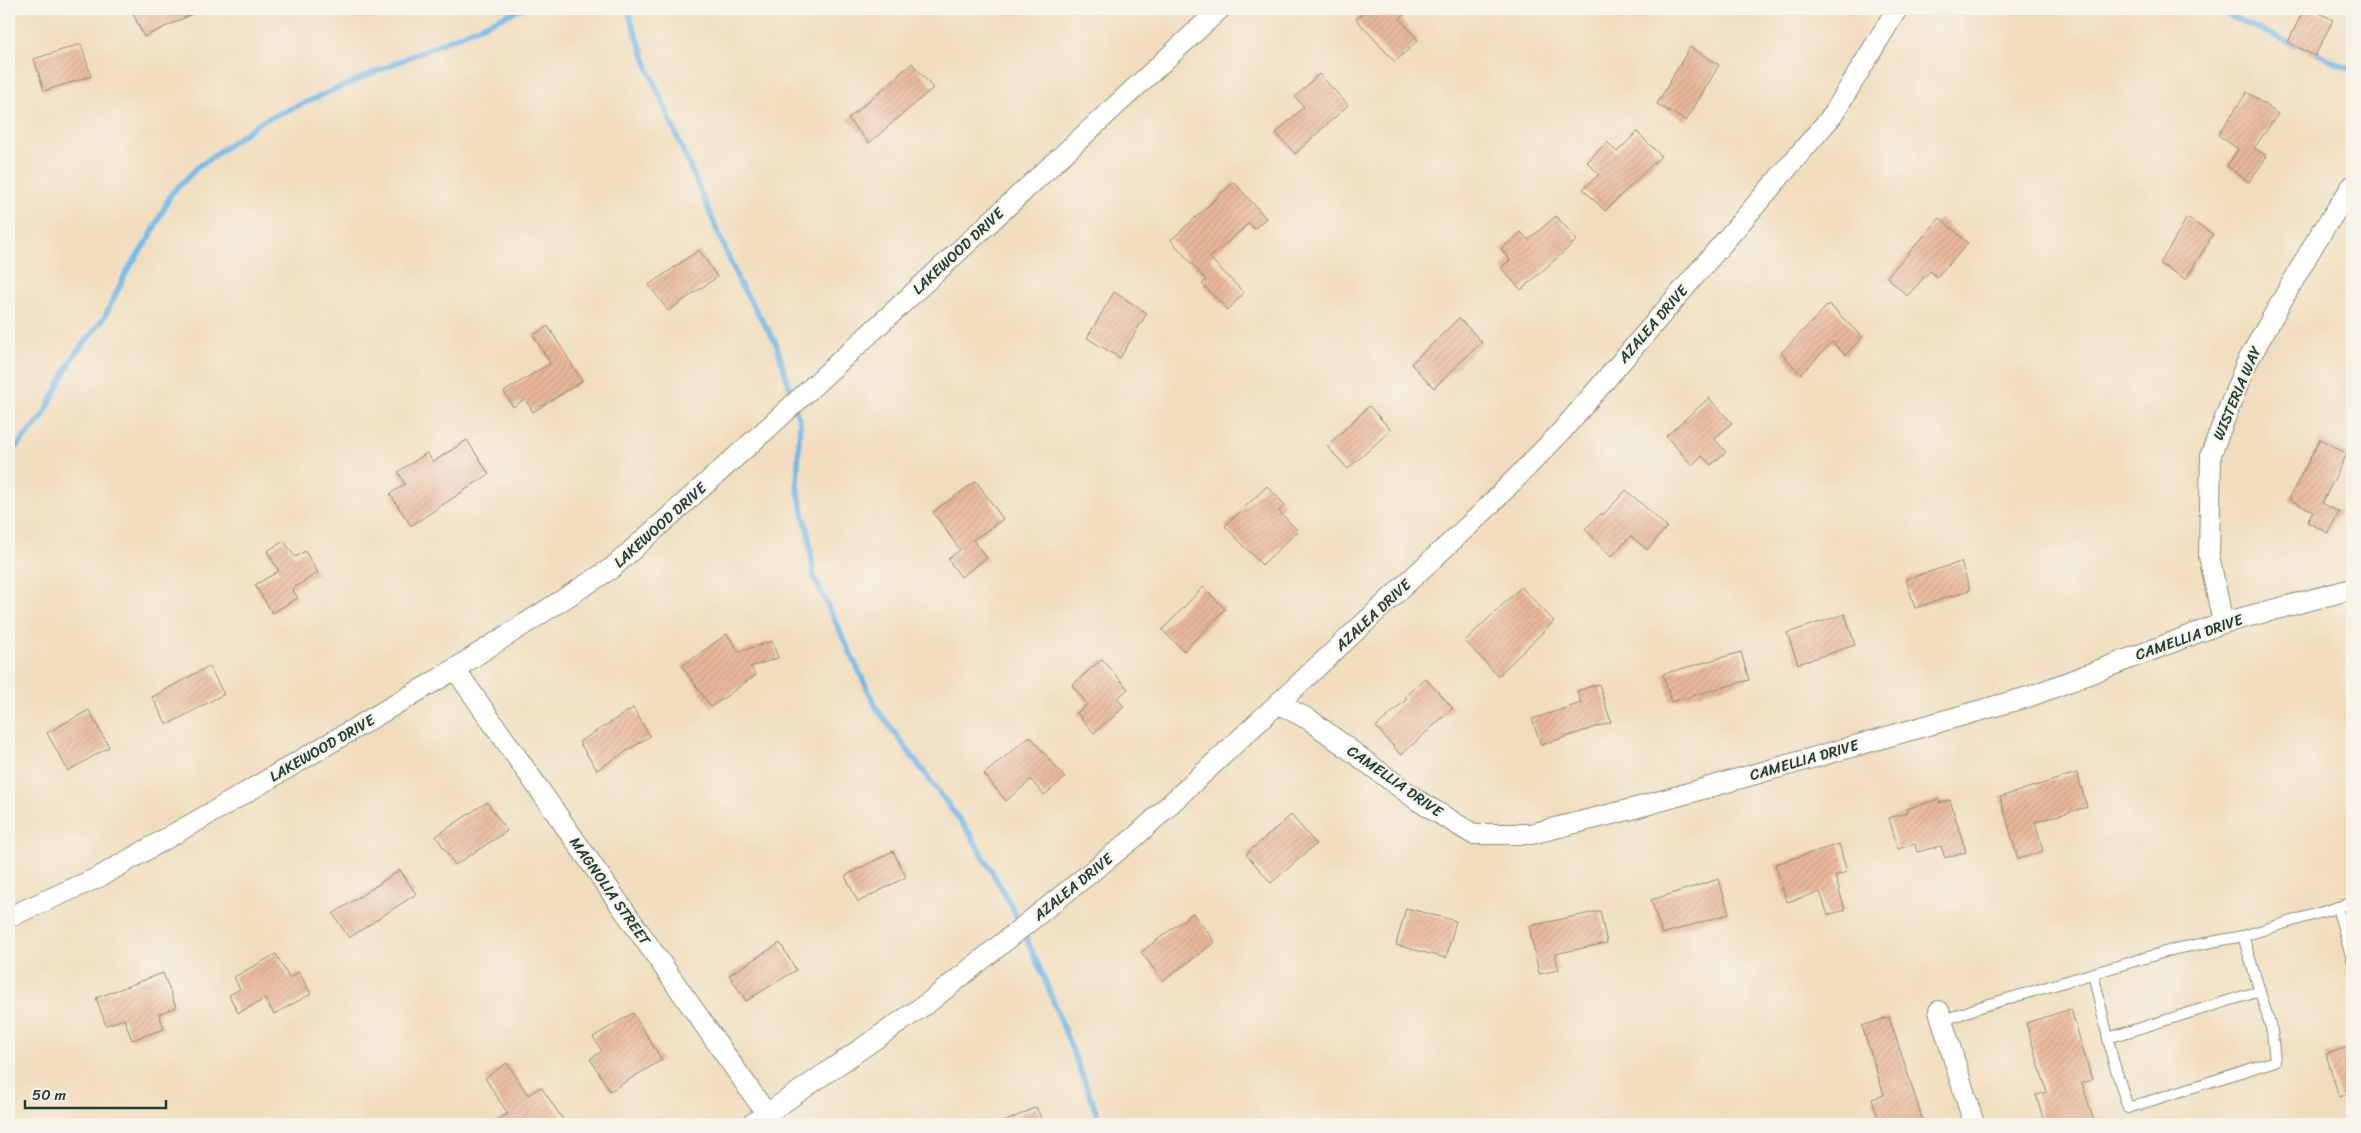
<svg xmlns="http://www.w3.org/2000/svg" width="2361" height="1133" viewBox="0 0 2361 1133" font-family="Sriracha,sans-serif">
	<style>
		.lines { fill: none; stroke-linecap: round; stroke-linejoin: round }
		.stream { stroke: #72b9ea; stroke-width: 5.5 }
		.building { fill: url(#building-hatch) }
		.lane-casing { stroke: #888d78; stroke-width: 12 }
		.street-casing { stroke: #888d78; stroke-width: 22 }
		.lane { stroke: #fff; stroke-width: 10 }
		.street { stroke: #fff; stroke-width: 20 }
		.labels { text-anchor: middle; stroke-width: 4; stroke-linejoin: round; paint-order: stroke }
		.street-label { font-size: 15px; fill: #1f3d34; stroke: #f7f3e8 }
	</style>
	<defs>
		<pattern id="building-hatch" width="6" height="6" patternUnits="userSpaceOnUse" patternTransform="scale(1.25)"><rect width="6" height="6" fill="#e9b79a"/><path d="M-1 1l2-2M0 6l6-6M5 7l2-2" fill="none" stroke="#c79e85"/></pattern>
	</defs>
	<rect width="100%" height="100%" fill="#f7f3e8"/>
	<filter id="ink" filterUnits="userSpaceOnUse"><feTurbulence type="fractalNoise" baseFrequency=".02" numOctaves="2"/><feDisplacementMap in="SourceGraphic" scale="10" xChannelSelector="R" yChannelSelector="G"/><feConvolveMatrix kernelMatrix="1 2 1 2 8 2 1 2 1" color-interpolation-filters="sRGB"/></filter>
	<filter id="wash" filterUnits="userSpaceOnUse"><feTurbulence type="fractalNoise" baseFrequency=".0096" numOctaves="4" result="noise"/><feDisplacementMap in="SourceGraphic" scale="20" xChannelSelector="R" yChannelSelector="G"/><feGaussianBlur stdDeviation="1.12" result="paint"/><feColorMatrix in="noise" values="0 0 0 0 0 0 0 0 0 0 0 0 0 0 0 0 0 1.4 0 .05"/><feComposite in="paint" operator="in"/></filter>
	<g filter="url(#wash)">
		<rect width="100%" height="100%" fill="#f1ddbd"/>
		<g class="lines">
			<g class="stream">
				<path d="M627,9L650,73L740,284L776,343L793,399"/>
				<path d="M2214,9L2295,45"/>
				<path d="M2311,51L2352,70"/>
				<path d="M795,408L800,421L797,486L808,533L814,577L877,709L970,834L1011,905L1045,980L1101,1124"/>
				<path d="M9,455L42,418L73,357L104,318L127,271L150,237L171,194L197,168L260,122L521,9"/>
			</g>
		</g>
		<g id="blocks">
			<g class="building">
				<path d="M131,9H203L144,37Z"/>
				<path d="M1367,9H1411L1400,19L1418,40L1395,62L1356,19Z"/>
				<path d="M2304,9H2311L2333,20L2315,56L2288,42Z"/>
				<path d="M81,44L91,76L44,91L34,59Z"/>
				<path d="M1690,47L1719,65L1686,121L1657,104Z"/>
				<path d="M912,63L933,88L869,143L848,119Z"/>
				<path d="M1319,74L1348,105L1295,154L1276,133L1304,107L1295,97Z"/>
				<path d="M2247,92L2278,114L2254,148L2267,156L2249,182L2227,166L2238,149L2218,135Z"/>
				<path d="M1637,132L1661,156L1605,211L1583,189L1599,174L1587,162L1607,142L1617,152Z"/>
				<path d="M1234,182L1266,218L1254,229L1249,223L1210,258L1244,293L1228,310L1202,284L1206,280L1171,240Z"/>
				<path d="M1556,216L1577,240L1521,290L1501,268L1510,260L1501,249L1521,232L1528,240Z"/>
				<path d="M1940,218L1968,243L1937,277L1930,271L1907,296L1887,277Z"/>
				<path d="M2187,218L2213,234L2186,279L2160,264Z"/>
				<path d="M699,250L717,277L668,311L649,285Z"/>
				<path d="M1114,292L1147,313L1120,358L1087,338Z"/>
				<path d="M1829,304L1862,337L1845,355L1832,342L1801,374L1781,353Z"/>
				<path d="M1459,318L1482,342L1434,388L1411,364Z"/>
				<path d="M548,326L582,381L533,412L525,399L513,407L504,392L550,363L533,335Z"/>
				<path d="M1709,398L1732,423L1714,439L1726,452L1711,465L1702,456L1692,465L1666,436Z"/>
				<path d="M1369,406L1391,430L1348,469L1327,446Z"/>
				<path d="M2320,439L2347,454L2322,503L2339,512L2328,533L2307,522L2313,512L2289,499Z"/>
				<path d="M467,440L489,474L411,526L390,494L405,484L398,472L427,453L433,462Z"/>
				<path d="M976,481L1003,519L973,540L987,558L961,577L948,559L960,550L933,512Z"/>
				<path d="M1267,486L1285,505L1279,511L1298,531L1262,565L1225,526Z"/>
				<path d="M1626,490L1667,527L1647,550L1631,536L1611,557L1585,529L1602,513L1603,515Z"/>
				<path d="M284,541L295,557L305,551L318,573L292,589L298,598L272,613L255,585L279,571L267,551Z"/>
				<path d="M1961,562L1970,590L1915,608L1906,579Z"/>
				<path d="M1203,587L1225,609L1184,651L1162,630Z"/>
				<path d="M1521,587L1554,621L1498,676L1465,641Z"/>
				<path d="M1845,614L1855,645L1798,664L1787,633Z"/>
				<path d="M727,634L739,652L772,641L778,658L750,667L756,675L711,707L682,666Z"/>
				<path d="M1741,652L1749,680L1671,702L1663,674Z"/>
				<path d="M1102,659L1128,689L1117,698L1124,707L1094,733L1077,713L1087,704L1072,685Z"/>
				<path d="M209,666L224,694L167,725L152,697Z"/>
				<path d="M1425,678L1453,708L1401,755L1376,727L1407,699L1405,696Z"/>
				<path d="M1599,684L1611,722L1541,745L1532,719L1581,703L1577,691Z"/>
				<path d="M633,708L650,736L597,770L579,742Z"/>
				<path d="M89,710L109,747L68,771L47,733Z"/>
				<path d="M1030,736L1065,778L1044,795L1031,780L1006,801L984,774Z"/>
				<path d="M2077,773L2087,807L2035,822L2043,851L2018,859L2000,797Z"/>
				<path d="M1939,799L1940,803L1950,800L1966,852L1945,858L1941,846L1917,852L1915,844L1898,849L1889,818L1907,813L1906,809Z"/>
				<path d="M487,802L507,831L455,865L436,836Z"/>
				<path d="M1291,815L1316,844L1271,883L1246,854Z"/>
				<path d="M1839,844L1847,872L1835,876L1845,910L1828,915L1820,892L1787,902L1775,864Z"/>
				<path d="M893,851L906,877L858,902L845,876Z"/>
				<path d="M400,870L416,894L349,938L333,914Z"/>
				<path d="M1719,879L1729,914L1662,934L1651,900Z"/>
				<path d="M1406,908L1456,921L1446,958L1396,945Z"/>
				<path d="M1600,911L1607,943L1555,954L1559,970L1539,974L1529,926Z"/>
				<path d="M1193,913L1215,942L1163,981L1141,952Z"/>
				<path d="M780,943L796,970L746,1001L729,975Z"/>
				<path d="M276,954L289,978L299,972L311,994L274,1014L265,999L238,1013L229,995L240,989L234,977Z"/>
				<path d="M163,973L176,1007L159,1014L164,1029L132,1040L124,1019L106,1025L96,998Z"/>
				<path d="M2071,1009L2092,1080L2082,1083L2095,1124H2045L2036,1095L2047,1092L2026,1023Z"/>
				<path d="M633,1013L662,1060L610,1091L590,1059L602,1051L593,1037Z"/>
				<path d="M1889,1017L1904,1062L1924,1124H1880L1872,1099L1884,1095L1862,1026Z"/>
				<path d="M2352,1046V1093L2339,1097L2326,1054Z"/>
				<path d="M507,1063L528,1095L541,1087L566,1124H491L508,1114L485,1078Z"/>
				<path d="M1036,1107L1044,1124H1000Z"/>
			</g>
		</g>
	</g>
	<g filter="url(#ink)">
		<use href="#blocks" fill-opacity="0" stroke="#888d78" stroke-width="1"/>
		<g class="lines">
			<g class="lane-casing">
				<g id="lane">
					<path d="M2337,907L2352,959"/>
					<path d="M2093,973L2113,1060L2128,1108L2275,1061L2272,1031L2243,936"/>
					<path d="M1942,1021L1980,1007L2175,949L2243,936L2352,903"/>
					<path d="M2108,1038L2260,991"/>
				</g>
			</g>
			<g class="street-casing">
				<g id="street">
					<path d="M2223,623L2209,556L2211,454L2246,364L2314,244L2352,186"/>
					<path d="M455,669L766,1113"/>
					<path d="M1279,704L1310,720L1417,800L1473,834H1531L1632,809L2031,696L2223,623L2352,589"/>
					<path d="M9,917L99,877L223,806L442,677L612,568L769,427L1220,9"/>
					<path d="M1939,1011L1974,1124"/>
					<path d="M752,1124L929,1002L1135,837L1483,512L1560,433L1832,116L1897,9"/>
				</g>
			</g>
			<use href="#lane" class="lane"/>
			<use href="#street" class="street"/>
		</g>
	</g>
	<g class="labels">
		<g class="street-label">
			<text transform="translate(958 251) rotate(-43)" y="5">LAKEWOOD DRIVE</text>
			<text transform="translate(1653 324) rotate(-49)" y="5">AZALEA DRIVE</text>
			<text transform="translate(2237 393) rotate(-67)" y="5">WISTERIA WAY</text>
			<text transform="translate(660 525) rotate(-42)" y="5">LAKEWOOD DRIVE</text>
			<text transform="translate(1373 615) rotate(-43)" y="5">AZALEA DRIVE</text>
			<text transform="translate(2189 637) rotate(-19)" y="5">CAMELLIA DRIVE</text>
			<text transform="translate(322 748) rotate(-30)" y="5">LAKEWOOD DRIVE</text>
			<text transform="translate(1804 760) rotate(-16)" y="5">CAMELLIA DRIVE</text>
			<text transform="translate(1395 781) rotate(35)" y="5">CAMELLIA DRIVE</text>
			<text transform="translate(1073 887) rotate(-39)" y="5">AZALEA DRIVE</text>
			<text transform="translate(610 891) rotate(55)" y="5">MAGNOLIA STREET</text>
		</g>
	</g>
	<rect width="2361" height="1133" fill="none" stroke="#f7f3e8" stroke-width="30"/>
	<path d="M25 1100v8h141v-8" fill="none" stroke="#1f3d34" stroke-width="2.5"/>
	<text x="32" y="1100" font-size="15" fill="#1f3d34" stroke="#f7f3e8" stroke-width="4" paint-order="stroke">50 m</text>
</svg>
